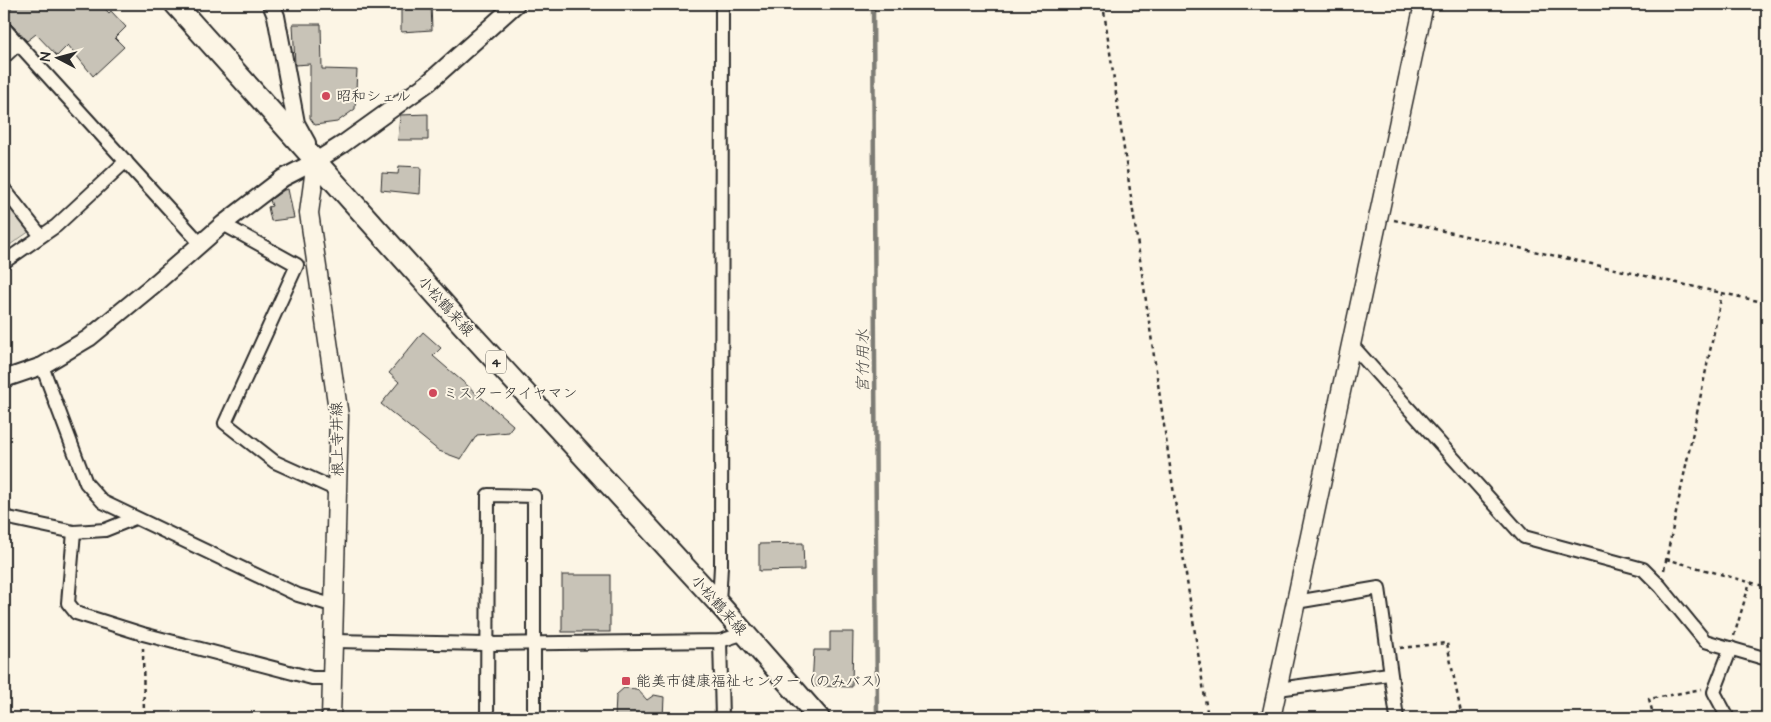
<svg xmlns="http://www.w3.org/2000/svg" width="1771" height="722" viewBox="0 0 1771 722" font-family="'Architects Daughter','Klee One',sans-serif">
	<style>
		.green { fill: #ded8ca; stroke: #84827a }
		.lines { fill: none; stroke-linecap: round; stroke-linejoin: round }
		.stream { stroke: #7d7b74; stroke-width: 4.5 }
		.building { fill: #c8c3b7; stroke: #2b2b2b }
		.minor-casing { stroke: #2b2b2b; stroke-width: 16 }
		.tertiary-casing { stroke: #2b2b2b; stroke-width: 20 }
		.secondary-casing { stroke: #2b2b2b; stroke-width: 21 }
		.primary-casing { stroke: #2b2b2b; stroke-width: 24 }
		.path { stroke: #2b2b2b; stroke-width: 2.5; stroke-dasharray: 4 4; stroke-linecap: butt }
		.minor { stroke: #fcf5e5; stroke-width: 12 }
		.tertiary { stroke: #fcf5e5; stroke-width: 16 }
		.secondary { stroke: #fcf5e5; stroke-width: 18 }
		.primary { stroke: #fcf5e5; stroke-width: 20 }
		.poi-dot { fill: #d1495b; stroke: #fcf5e5; stroke-width: 2 }
		.labels { text-anchor: middle; stroke-width: 4; stroke-linejoin: round; paint-order: stroke }
		.shield { fill: #fcf5e5; stroke: #6a6863; stroke-width: 1 }
		.shield-label { font-size: 14px; font-weight: bold; fill: #2b2b2b }
		.poi-label { font-size: 15px; fill: #2b2b2b; stroke: #fcf5e5; text-anchor: start }
		.street-label { font-size: 15px; fill: #2b2b2b; stroke: #fcf5e5 }
		.water-label { font-size: 16px; font-style: italic; fill: #545350; stroke: #fcf5e5 }
	</style>
	<rect width="100%" height="100%" fill="#fcf5e5"/>
	<filter id="ink" filterUnits="userSpaceOnUse"><feTurbulence type="fractalNoise" baseFrequency=".02" numOctaves="2"/><feDisplacementMap in="SourceGraphic" scale="10" xChannelSelector="R" yChannelSelector="G"/><feConvolveMatrix kernelMatrix="1 2 1 2 8 2 1 2 1" color-interpolation-filters="sRGB"/></filter>
	<g filter="url(#ink)">
		<path class="green" d="M4,196L30,231L4,249Z"/>
		<g class="lines">
			<path class="stream" d="M873,4L877,718"/>
		</g>
		<g class="building">
			<path d="M16,4H100L109,13L111,11L126,27L115,38L124,47L93,76L68,45L57,56L36,34L27,41L10,23L4,19V15Z"/>
			<path d="M401,4H431L432,30L401,32Z"/>
			<path d="M293,24H321L322,69L357,70L355,109L337,122L315,125L310,118V64L295,65Z"/>
			<path d="M428,114V140H398L400,115Z"/>
			<path d="M399,166L421,167L420,194L381,190L382,173L398,174Z"/>
			<path d="M288,189L294,218L271,221L268,207L272,206L270,200L284,190Z"/>
			<path d="M423,332L441,348L433,356L513,425L509,432L477,435L461,459L439,451L381,404L399,382L389,373Z"/>
			<path d="M803,543L804,570L759,571V544Z"/>
			<rect x="562" y="575" width="48" height="57"/>
			<path d="M830,632H853L852,687L812,686L814,650H830Z"/>
			<path d="M624,688L637,689L647,700L654,695L664,697L663,718H615L616,695Z"/>
		</g>
		<g class="lines">
			<g class="minor-casing">
				<g id="minor">
					<path d="M4,28L200,243"/>
					<path d="M4,57L18,44"/>
					<path d="M4,189L41,236"/>
					<path d="M223,224L297,265L225,423L275,462L337,490"/>
					<path d="M4,262L56,226L126,161"/>
					<path d="M1350,343L1524,537L1643,569L1660,586L1705,641L1767,659"/>
					<path d="M42,366L86,483L103,502L298,595L335,606"/>
					<path d="M4,517L74,532L105,530L135,518"/>
					<path d="M74,532L68,603L76,613L143,634L312,678H332"/>
					<path d="M1296,602L1379,588L1397,718"/>
					<path d="M719,604L721,566L722,4"/>
					<path d="M334,641L487,644L720,641L745,633"/>
					<path d="M720,641L722,718"/>
					<path d="M1278,689L1389,674"/>
					<path d="M487,718L488,495L534,496V718"/>
					<path d="M1728,718L1714,692L1731,648"/>
				</g>
			</g>
			<g class="tertiary-casing">
				<g id="tertiary">
					<path d="M271,4L276,16L296,123L307,143"/>
					<path d="M4,379L42,366L89,338L157,282L223,224L283,178L316,161L343,144L428,83L516,4"/>
				</g>
			</g>
			<g class="secondary-casing">
				<g id="secondary">
					<path d="M316,161L309,213L339,416L331,718"/>
					<path d="M1271,718L1424,4"/>
				</g>
			</g>
			<g class="primary-casing">
				<path id="primary" d="M175,4L461,323L719,604L819,718"/>
			</g>
			<g class="path">
				<path d="M1103,4L1176,508L1181,530V542L1208,718"/>
				<path d="M1394,220L1767,303"/>
				<path d="M1666,559L1767,587"/>
				<path d="M1664,570L1722,294"/>
				<path d="M1734,636L1750,582"/>
				<path d="M143,648L144,718"/>
				<path d="M1400,648L1447,643L1462,718"/>
				<path d="M1654,718L1649,699L1702,689"/>
			</g>
			<use href="#minor" class="minor"/>
			<use href="#tertiary" class="tertiary"/>
			<use href="#secondary" class="secondary"/>
			<use href="#primary" class="primary"/>
		</g>
	</g>
	<g class="poi-dot">
		<circle cx="326" cy="96" r="5"/>
		<circle cx="433" cy="393" r="5"/>
		<rect x="621" y="676" width="10" height="10" rx="2.5"/>
	</g>
	<g class="labels">
		<rect class="shield" x="486" y="350.5" width="20" height="23" rx="4"/>
		<g class="shield-label">
			<text x="496" y="367">4</text>
		</g>
		<g class="poi-label">
			<text x="336" y="101">昭和シェル</text>
			<text x="443" y="398">ミスタータイヤマン</text>
			<text x="636" y="686">能美市健康福祉センター（のみバス）</text>
		</g>
		<g class="street-label">
			<text transform="translate(446 306) rotate(48)" y="5">小松鶴来線</text>
			<text transform="translate(337 439) rotate(-91)" y="5">根上寺井線</text>
			<text transform="translate(719 605) rotate(48)" y="5">小松鶴来線</text>
		</g>
		<g class="water-label">
			<text transform="translate(862 361) rotate(-90)" y="6">宮竹用水</text>
		</g>
	</g>
	<rect width="1771" height="722" fill="none" stroke="#fcf5e5" stroke-width="20"/>
	<rect x="10" y="10" width="1751" height="702" fill="none" stroke="#2b2b2b" stroke-width="2" filter="url(#ink)"/>
	<g transform="translate(58 58) rotate(276)" stroke="#fcf5e5" stroke-width="4" paint-order="stroke">
	<path d="M0-4L9 19L0 12L-9 19Z" fill="#2b2b2b"/>
	<text y="-8" font-size="14" font-weight="bold" text-anchor="middle" fill="#2b2b2b">N</text>
	</g>
</svg>
